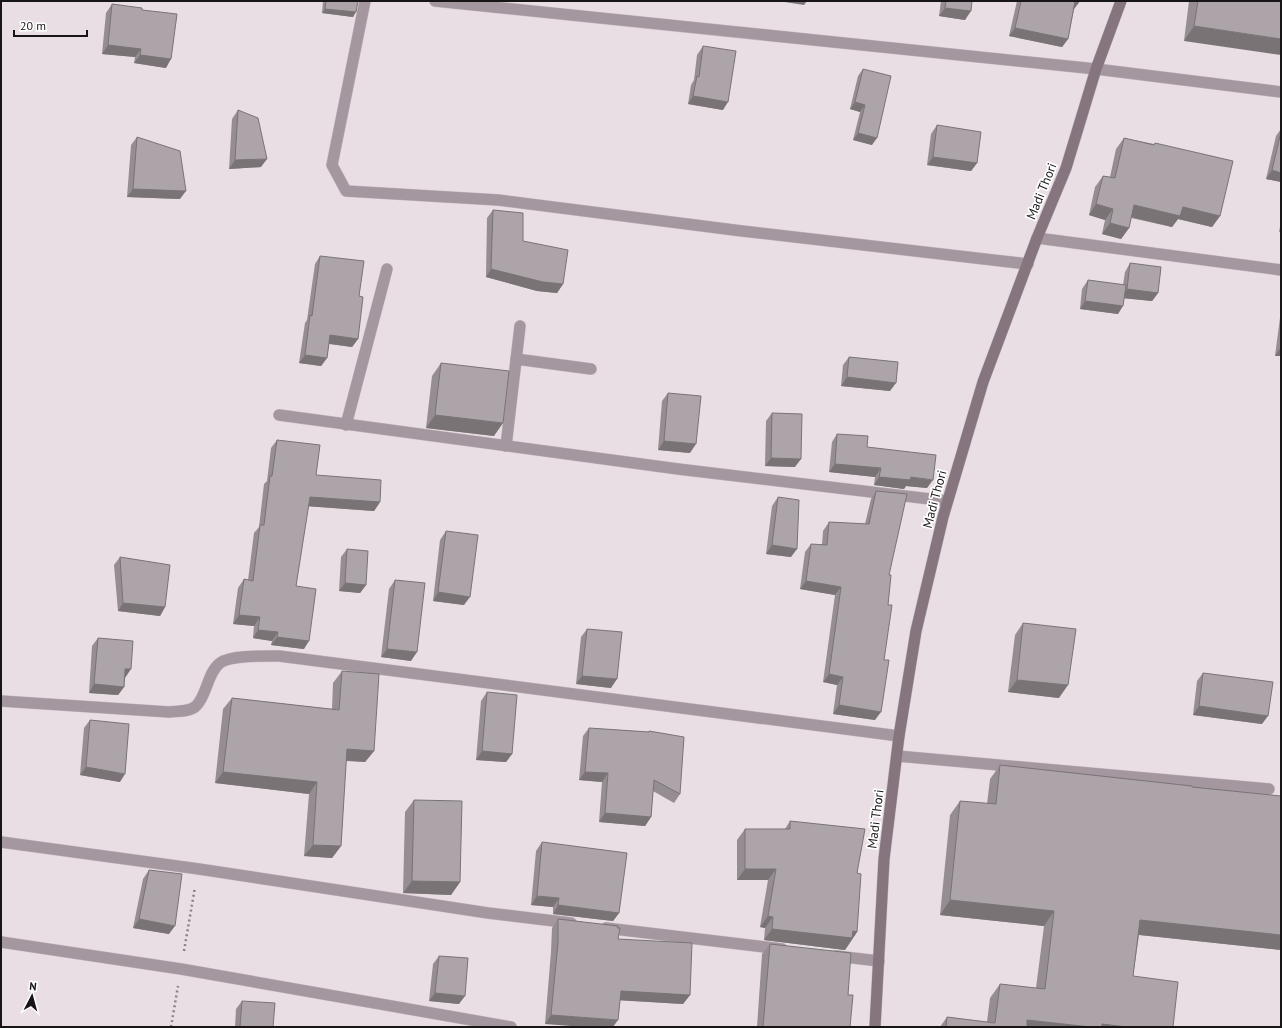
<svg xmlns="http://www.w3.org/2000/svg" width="1282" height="1028" viewBox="0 0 1282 1028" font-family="'PT Sans',sans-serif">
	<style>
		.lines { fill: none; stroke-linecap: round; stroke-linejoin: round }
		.service-casing { stroke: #c3babf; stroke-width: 12 }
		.minor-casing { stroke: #c3babf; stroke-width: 12 }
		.secondary-casing { stroke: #c3babf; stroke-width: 12 }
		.path { stroke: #898286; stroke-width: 2.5; stroke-dasharray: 2 3; stroke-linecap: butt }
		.service { stroke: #a4979f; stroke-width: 11 }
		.minor { stroke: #a4979f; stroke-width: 11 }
		.secondary { stroke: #86747f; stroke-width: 11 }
		.wall { fill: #958d91 }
		.shaded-wall { fill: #797376 }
		.building { fill: #ada4a9; stroke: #797376 }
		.labels { text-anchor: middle; stroke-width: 3.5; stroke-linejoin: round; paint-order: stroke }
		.street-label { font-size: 13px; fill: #181517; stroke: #fff }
	</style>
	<rect width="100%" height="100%" fill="#e8dee4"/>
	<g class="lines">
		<g class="service-casing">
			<g id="service">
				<path d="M516,359L591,369"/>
				<path d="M279,415L678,469L947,501"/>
				<path d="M346,425L387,269"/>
				<path d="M506,446L520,326"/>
				<path d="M897,756L1269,789"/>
				<path d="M1,942L181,969L511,1027"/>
			</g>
		</g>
		<g class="minor-casing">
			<g id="minor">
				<path d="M365,1L332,165L346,191L498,200L742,231L1028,264"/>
				<path d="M435,1L1096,69L1281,92"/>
				<path d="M1037,238L1281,270"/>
				<path d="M1,701L169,712C177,711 190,712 196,706C207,696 207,673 220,663C230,655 265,656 279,656L899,736"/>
				<path d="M1,842L199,869L488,913L571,923"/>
				<path d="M606,928L782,949"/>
				<path d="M836,956L879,961"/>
			</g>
		</g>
		<g class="secondary-casing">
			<path id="secondary" d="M875,1027L884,859L899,736L916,631L943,517L983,382L1037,238L1066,168L1096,69L1121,1"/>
		</g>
		<g class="path">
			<path d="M184,951L195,887"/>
			<path d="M171,1027L178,986"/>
		</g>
		<use href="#service" class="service"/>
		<use href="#minor" class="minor"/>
		<use href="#secondary" class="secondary"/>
	</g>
	<g class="wall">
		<path d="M323,1H358L353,17L322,13Z"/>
		<path d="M941,1H972L965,20L939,16Z"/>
		<path d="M1017,1H1080L1074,9L1068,39L1062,47L1009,36Z"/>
		<path d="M1189,1H1281L1184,41Z"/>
		<path d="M112,4L142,10L166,68L134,63L135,57L102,54L106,13Z"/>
		<path d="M703,46L723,110L688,104L691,85L694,80L697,55Z"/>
		<path d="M863,69L872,145L853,140L860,112L850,109L858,76Z"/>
		<path d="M238,110L261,167L229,169L232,119Z"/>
		<path d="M937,125L977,163L971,171L927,165L931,134Z"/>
		<path d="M1281,129V182L1266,179L1276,136Z"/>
		<path d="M137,137L180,199L127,197L131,145Z"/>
		<path d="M1124,138L1154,144L1155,143L1220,216L1212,227L1178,219L1172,227L1131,218L1129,228L1121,239L1102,234L1105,220L1089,215L1095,187L1103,176L1110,177L1116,149Z"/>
		<path d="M493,210L523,241L563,284L557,293L537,291L486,277L487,218Z"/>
		<path d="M1281,221V232H1279Z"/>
		<path d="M320,256L359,296L358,339L352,347L329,344L327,358L321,366L299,363L305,323L307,320L315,264Z"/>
		<path d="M1130,263L1158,293L1152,301L1124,298L1118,314L1080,309L1082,289L1088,280L1123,285L1125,272Z"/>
		<path d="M1281,310V356H1275Z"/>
		<path d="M849,357L890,391L841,386L843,365Z"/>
		<path d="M441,363L494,436L426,428L432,376Z"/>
		<path d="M668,393L690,453L658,450L662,401Z"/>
		<path d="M772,413L795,467L765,466L766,421Z"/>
		<path d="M837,434L867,447L927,488L906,486L904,489L874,485L875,477L829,472L832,442Z"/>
		<path d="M277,440L316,475L380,502L374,511L308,506L296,586L304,649L271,645L272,641L253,638L254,626L233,624L238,588L244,579L248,580L254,533L259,527L264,484L267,481L271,448Z"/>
		<path d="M876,491L889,575L888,605L875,720L833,714L837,685L823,682L835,595L800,589L805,552L811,544L822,545L823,531L829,522L865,524L871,499Z"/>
		<path d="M778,497L791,557L766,554L772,506Z"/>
		<path d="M446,531L464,605L433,601L440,540Z"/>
		<path d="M347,549L366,585L360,593L339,591L341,557Z"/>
		<path d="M120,557L165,607L160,616L118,611L114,565Z"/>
		<path d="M395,580L411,661L381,657L389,589Z"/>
		<path d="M1023,623L1059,698L1008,692L1015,635Z"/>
		<path d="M587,629L611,688L576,684L581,637Z"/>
		<path d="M98,638L125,678L124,687L118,695L89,693L92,646Z"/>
		<path d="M342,671L374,751L365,762L346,761L341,846L332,858L304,856L309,794L215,783L223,709L232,698L332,709L333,683Z"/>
		<path d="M1203,673L1262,724L1193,715L1197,681Z"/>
		<path d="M487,692L512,754L506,762L476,760L481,701Z"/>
		<path d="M90,720L120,782L80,775L84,728Z"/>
		<path d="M589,728L648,732L649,731L680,794L674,803L653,791L651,817L645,826L599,822L602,782L579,780L583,736Z"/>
		<path d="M1000,765L1192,787L1281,950L1139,935L1133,976L1173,1027H940L947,1017L987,1022L990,998L1000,984L1036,988L1044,926L940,915L950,815L960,801L987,804L990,779Z"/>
		<path d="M414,800L460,882L451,895L403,893L405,812Z"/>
		<path d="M790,821L857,873V932L845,950L764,940L765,928L760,927L768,880H737V840L745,829H785Z"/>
		<path d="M542,842L619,913L613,921L553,914V907L531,905L536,851Z"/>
		<path d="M149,870L169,934L133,928L143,879Z"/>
		<path d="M558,919L618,939L690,995L683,1004L620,1000L545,1024L551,952L552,928Z"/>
		<path d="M770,944L848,995L850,1027H757L762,954Z"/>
		<path d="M439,956L459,1004L429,1001L433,964Z"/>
		<path d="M242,1001L273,1027H235L236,1009Z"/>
	</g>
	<g class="shaded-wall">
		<path d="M778,1H807L804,5Z"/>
		<path d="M1075,1H1080L1074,9L1070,8Z"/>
		<path d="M945,8L971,11L965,20L939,16Z"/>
		<path d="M325,9L356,12L353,17L322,13Z"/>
		<path d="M1194,26L1281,39V55L1184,41Z"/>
		<path d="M1015,28L1068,39L1062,47L1009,36Z"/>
		<path d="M108,45L141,49L135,57L102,54Z"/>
		<path d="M140,55L171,59L166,68L134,63Z"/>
		<path d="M693,96L728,102L723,110L688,104Z"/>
		<path d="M855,102L865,105L860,112L850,109Z"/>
		<path d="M858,133L877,138L872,145L853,140Z"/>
		<path d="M933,157L977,163L971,171L927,165Z"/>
		<path d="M267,159L261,167L229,169L235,160Z"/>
		<path d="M1272,170L1281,173V182L1266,179Z"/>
		<path d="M133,189L186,191L180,199L127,197Z"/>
		<path d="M1096,204L1113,209L1105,220L1089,215Z"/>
		<path d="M1134,205L1183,207L1220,216L1212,227L1178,219L1172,227L1127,216Z"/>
		<path d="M1110,223L1129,228L1121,239L1102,234Z"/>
		<path d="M491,269L563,284L557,293L537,291L486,277Z"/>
		<path d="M1127,289L1158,293L1152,301L1121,298Z"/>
		<path d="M1085,301L1123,306L1118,314L1080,309Z"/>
		<path d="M330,335L358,339L352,347L324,343Z"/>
		<path d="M1281,347V356H1275Z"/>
		<path d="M305,355L327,358L321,366L299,363Z"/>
		<path d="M847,377L896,383L890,391L841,386Z"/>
		<path d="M435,415L503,423L494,436L426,428Z"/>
		<path d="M664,441L696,444L690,453L658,450Z"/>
		<path d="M771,458L801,459L795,467L765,466Z"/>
		<path d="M835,464L881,468L875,477L829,472Z"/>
		<path d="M879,477H911L933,480L927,488L906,486L904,489L874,485Z"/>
		<path d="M310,497L380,502L374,511L304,506Z"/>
		<path d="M772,545L797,549L791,557L766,554Z"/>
		<path d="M806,581L841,587L835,595L800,589Z"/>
		<path d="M345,583L366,585L360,593L339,591Z"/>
		<path d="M438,592L470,597L464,605L433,601Z"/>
		<path d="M123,603L165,607L160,616L118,611Z"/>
		<path d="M239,615L260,617L254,626L233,624Z"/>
		<path d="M258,630L278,632L272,641L253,638Z"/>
		<path d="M277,637L309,641L304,649L271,645Z"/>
		<path d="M387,649L417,652L411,661L381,657Z"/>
		<path d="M125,669H131L125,678Z"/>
		<path d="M829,674L843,677L837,685L823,682Z"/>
		<path d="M582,676L617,679L611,688L576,684Z"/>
		<path d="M1017,680L1068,685L1059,698L1008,692Z"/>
		<path d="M94,684L124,687L118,695L89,693Z"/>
		<path d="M839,705L881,712L875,720L833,714Z"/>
		<path d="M1199,706L1268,716L1262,724L1193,715Z"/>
		<path d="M347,749L374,751L365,762L339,760Z"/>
		<path d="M482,751L512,754L506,762L476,760Z"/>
		<path d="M86,767L125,774L120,782L80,775Z"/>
		<path d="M223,772L317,782L309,794L215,783Z"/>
		<path d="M585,772L608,773L602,782L579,780Z"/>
		<path d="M605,813L651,817L645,826L599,822Z"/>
		<path d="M313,845L341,846L332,858L304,856Z"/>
		<path d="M745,869H776L768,880H737Z"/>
		<path d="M412,881L460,882L451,895L403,893Z"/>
		<path d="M537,896L559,898L553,907L531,905Z"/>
		<path d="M950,900L1054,911L1044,926L940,915Z"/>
		<path d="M558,905L619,913L613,921L553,914Z"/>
		<path d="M768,916L773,917L765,928L760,927Z"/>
		<path d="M139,919L175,926L169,934L133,928Z"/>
		<path d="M1140,920L1281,935V950L1131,934Z"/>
		<path d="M772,929L853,931L857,932L845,950L764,940Z"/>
		<path d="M621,991L690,995L683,1004L614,1000Z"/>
		<path d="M435,993L465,996L459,1004L429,1001Z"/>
		<path d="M551,1015L618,1020L613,1027H584L545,1024Z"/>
		<path d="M1027,1020L1091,1027H1022Z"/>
		<path d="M1102,1024L1127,1027H1100Z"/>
	</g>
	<g class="building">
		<path d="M326,1H358L356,12L325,9Z"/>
		<path d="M946,1H972L971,11L945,8Z"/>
		<path d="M1021,1H1075L1068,39L1015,28Z"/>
		<path d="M1198,1H1281V39L1194,26Z"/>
		<path d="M112,4L142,8V10L177,14L171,59L140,55L141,49L108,45Z"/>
		<path d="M703,46L736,51L728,102L693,96L697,76L699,77Z"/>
		<path d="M863,69L891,76L877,138L858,133L865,105L855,102Z"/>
		<path d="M238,110L258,118L267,159L235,160Z"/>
		<path d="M937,125L981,132L977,163L933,157Z"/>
		<path d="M1281,132V173L1272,170Z"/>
		<path d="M137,137L180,151L186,191L133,189Z"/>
		<path d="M1124,138L1154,145L1155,143L1233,161L1220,216L1183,207L1180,216L1134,205L1129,228L1110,223L1113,209L1096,204L1103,176L1115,178Z"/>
		<path d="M493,210L523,213V241L568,250L563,284L543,282L491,269Z"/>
		<path d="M320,256L364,261L359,296L363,297L358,339L330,335L327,358L305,355L310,315L312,316Z"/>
		<path d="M1130,263L1161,267L1158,293L1127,289Z"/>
		<path d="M1088,280L1126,285L1123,306L1085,301Z"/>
		<path d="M849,357L898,362L896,383L847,377Z"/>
		<path d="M441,363L509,371L503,423L435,415Z"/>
		<path d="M668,393L701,396L696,444L664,441Z"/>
		<path d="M772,413L802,414L801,459L771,458Z"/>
		<path d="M837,434L868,436L867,447L936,455L933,480L911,477L910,480L879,477L881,468L835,464Z"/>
		<path d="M277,440L320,445L316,475L381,480L380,502L310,497L296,586L316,589L309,641L277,637L278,632L258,630L260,617L239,615L244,579L253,581L260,525H264L270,476H272Z"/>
		<path d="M876,491L907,494L889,575H891L888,605H892L884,660H889L881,712L839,705L843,677L829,674L841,587L806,581L811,544L827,545L829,522L869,524Z"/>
		<path d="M778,497L799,500L797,549L772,545Z"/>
		<path d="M446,531L478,535L470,597L438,592Z"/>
		<path d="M347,549L368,551L366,585L345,583Z"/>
		<path d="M120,557L170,565L165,607L123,603Z"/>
		<path d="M395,580L425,583L417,652L387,649Z"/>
		<path d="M1023,623L1076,629L1068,685L1017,680Z"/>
		<path d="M587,629L622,632L617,679L582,676Z"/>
		<path d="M98,638L133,641L131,669H125L124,687L94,684Z"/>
		<path d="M342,671L379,674L374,751L347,749L341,846L313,845L317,782L223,772L232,698L339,710Z"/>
		<path d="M1203,673L1273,682L1268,716L1199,706Z"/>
		<path d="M487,692L517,695L512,754L482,751Z"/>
		<path d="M90,720L129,724L125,774L86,767Z"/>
		<path d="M589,728L649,732V731L684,737L680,794L654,780L651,817L605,813L608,773L585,772Z"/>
		<path d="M1000,765L1192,786V787L1281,796V935L1140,920L1133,976L1178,982L1173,1027H1127L1102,1024V1027H1091L1027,1020V1027H946L947,1017L995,1023L1000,984L1045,989L1054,911L950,900L960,801L996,804Z"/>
		<path d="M414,800L462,801L460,882L412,881Z"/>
		<path d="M790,821L865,829L857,873L861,874L857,932L853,931L852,938L772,929L773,917L768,916L776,869H745V829H790Z"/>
		<path d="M542,842L627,853L619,913L558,905L559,898L537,896Z"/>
		<path d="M149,870L182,874L175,926L139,919Z"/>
		<path d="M558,919L618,926L617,928H620L618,939L692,943L690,995L621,991L618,1020L551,1015L558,943Z"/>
		<path d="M770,944L851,953L848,995H853L850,1027H763Z"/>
		<path d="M439,956L468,958L465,996L435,993Z"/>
		<path d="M242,1001L275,1003L273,1027H240Z"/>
	</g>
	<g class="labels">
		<g class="street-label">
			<text transform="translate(1041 191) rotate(-68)" y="5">Madi Thori</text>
			<text transform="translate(934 499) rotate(-75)" y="5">Madi Thori</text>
			<text transform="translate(875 819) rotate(-83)" y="5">Madi Thori</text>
		</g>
	</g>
	<rect width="1282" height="1028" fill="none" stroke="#181517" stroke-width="4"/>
	<g transform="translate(32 996) rotate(6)" stroke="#ffffff" stroke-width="3" paint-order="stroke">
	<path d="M0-3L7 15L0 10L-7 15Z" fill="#181517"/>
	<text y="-6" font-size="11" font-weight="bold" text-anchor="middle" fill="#181517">N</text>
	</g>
	<path d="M14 30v6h73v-6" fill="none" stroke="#181517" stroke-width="2"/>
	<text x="20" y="30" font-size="12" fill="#181517" stroke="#ffffff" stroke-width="3" paint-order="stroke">20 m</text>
</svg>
